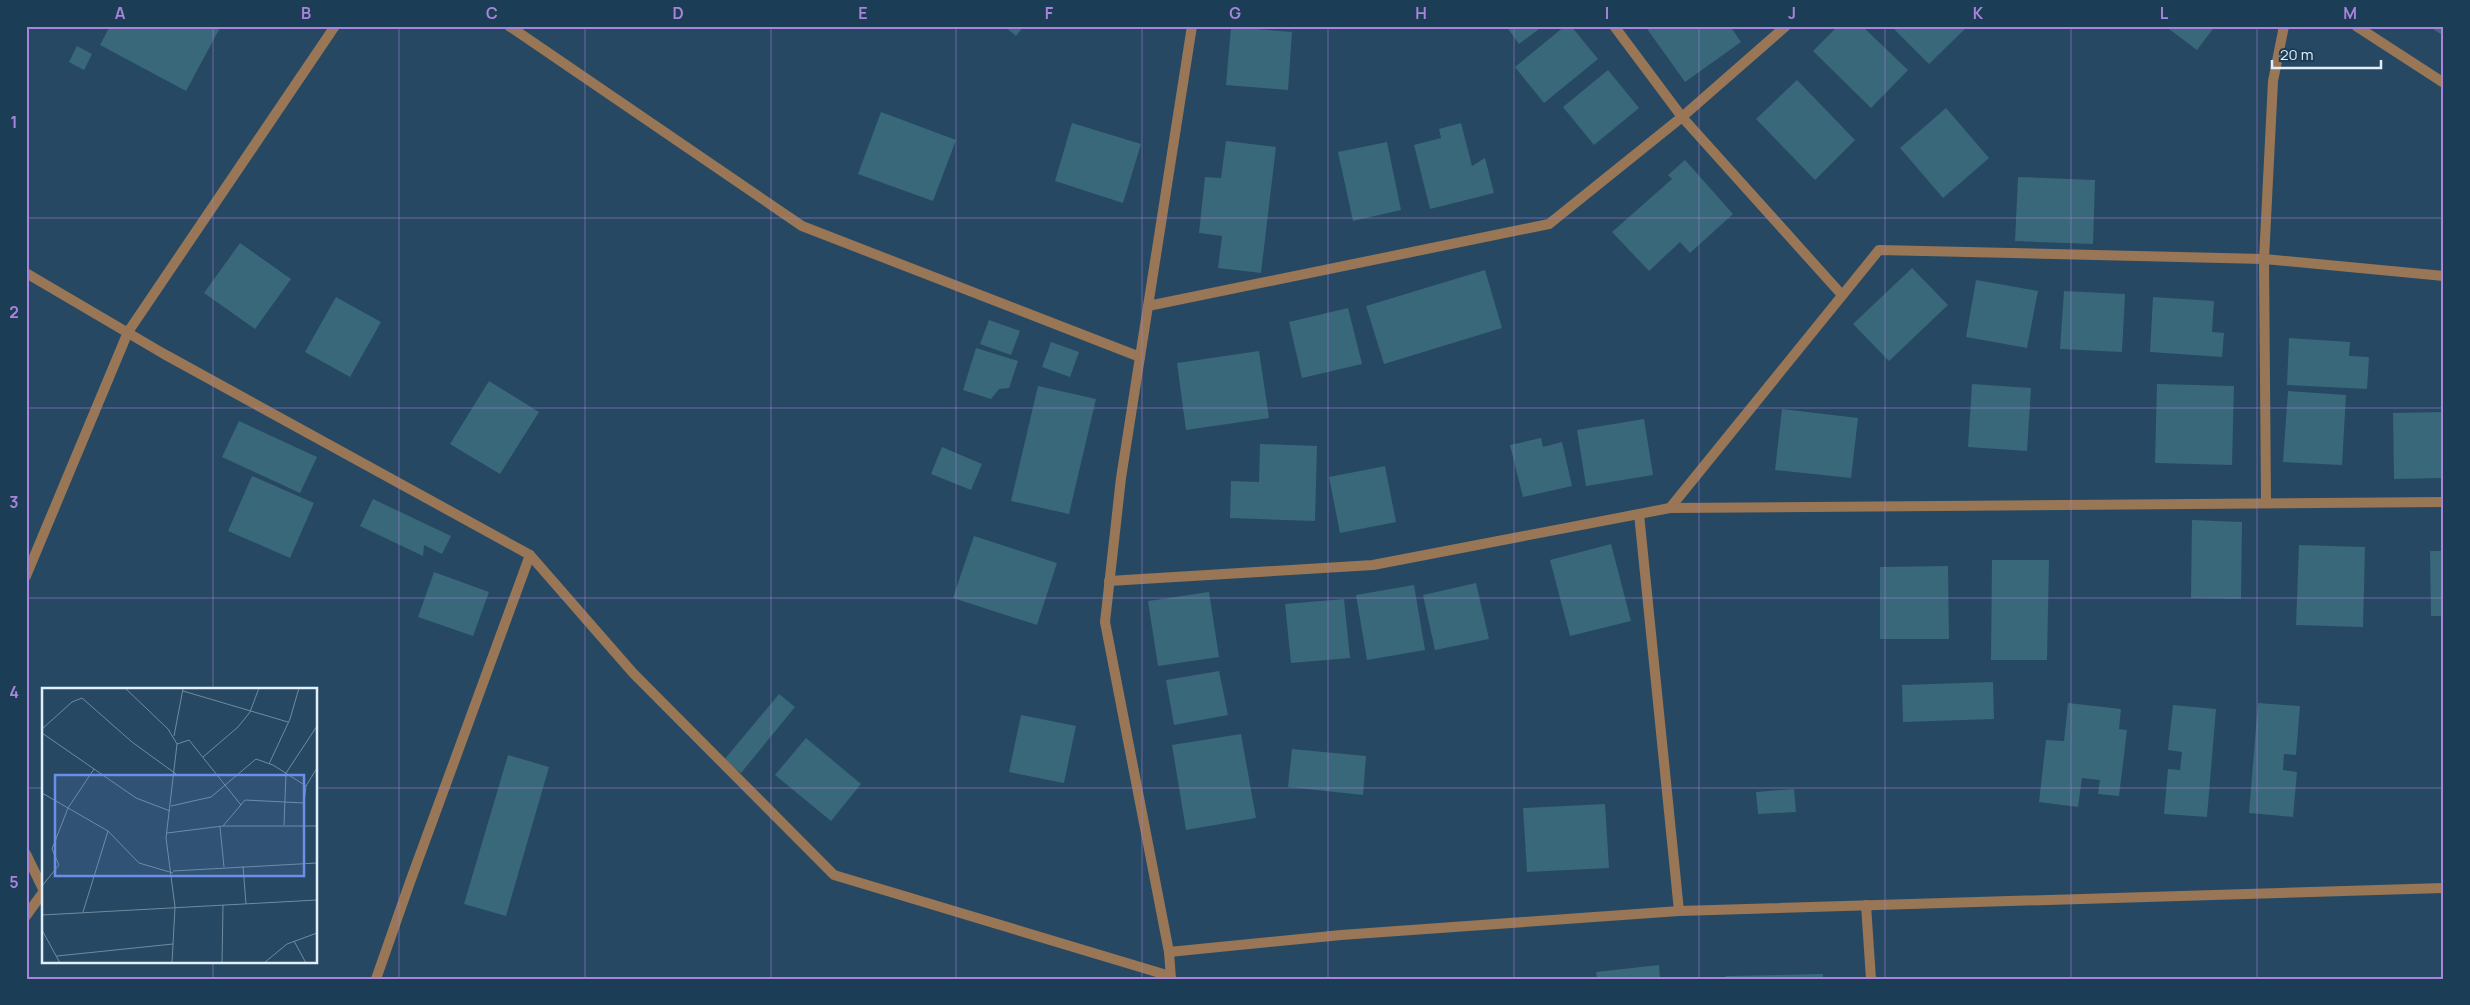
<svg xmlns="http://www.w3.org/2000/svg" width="2470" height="1005" viewBox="0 0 2470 1005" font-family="Manrope,sans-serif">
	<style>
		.building { fill: #386879 }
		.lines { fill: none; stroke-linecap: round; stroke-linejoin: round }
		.street { stroke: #987656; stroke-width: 10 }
		.grid { fill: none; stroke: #a884da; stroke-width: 1; stroke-opacity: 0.55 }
		.inset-road { fill: none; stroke: #708b9f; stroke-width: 1 }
		.view { fill: #6b8ee6; fill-opacity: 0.15; stroke: #6b8ee6; stroke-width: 2.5 }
		.inset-edge { fill: none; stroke: #e0effb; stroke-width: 2.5 }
		.neatline { fill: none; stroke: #a884da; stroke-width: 2 }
		.grid-label { font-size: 16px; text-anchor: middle; font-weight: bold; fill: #a884da }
	</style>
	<rect width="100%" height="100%" fill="#264862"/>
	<g class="building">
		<path d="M110,26H221L186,91L100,45Z"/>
		<path d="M1004,26H1024L1016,36Z"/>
		<path d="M1506,26H1543L1519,44Z"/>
		<path d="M1565,26H1571L1598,59L1544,103L1515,67Z"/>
		<path d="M1645,26H1730L1741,42L1685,82Z"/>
		<path d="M1838,26H1862L1908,70L1871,108L1813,51Z"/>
		<path d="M1891,26H1968L1929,64Z"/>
		<path d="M2165,26H2215L2197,50Z"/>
		<path d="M2428,26H2444V36Z"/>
		<path d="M1231,27L1292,32L1288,90L1226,85Z"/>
		<path d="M77,46L92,54L84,70L69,62Z"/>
		<path d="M1608,70L1639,108L1594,145L1563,107Z"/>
		<path d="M1797,80L1855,140L1815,180L1756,119Z"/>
		<path d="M1946,108L1989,158L1943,198L1900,148Z"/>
		<path d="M881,112L956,140L933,201L858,174Z"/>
		<path d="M1072,123L1141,144L1123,203L1055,181Z"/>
		<path d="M1461,123L1472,166L1485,158L1494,193L1430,209L1414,145L1441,138L1439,129Z"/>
		<path d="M1226,141L1276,147L1261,273L1218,268L1222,236L1199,233L1205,177L1221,178Z"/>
		<path d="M1387,142L1401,210L1353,221L1338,152Z"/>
		<path d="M1685,160L1733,214L1690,253L1680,242L1649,271L1612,232L1672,179L1668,175Z"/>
		<path d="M2018,177L2095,180L2093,244L2015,241Z"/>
		<path d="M240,243L291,279L255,329L204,293Z"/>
		<path d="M1912,268L1948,305L1889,361L1853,324Z"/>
		<path d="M1485,270L1502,328L1384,364L1366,306Z"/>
		<path d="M1976,280L2038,291L2027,348L1966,337Z"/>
		<path d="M2064,291L2125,294L2122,352L2060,349Z"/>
		<path d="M336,297L381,322L350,377L305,352Z"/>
		<path d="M2153,297L2214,301L2212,332L2224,333L2222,357L2150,352Z"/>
		<path d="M1348,308L1362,364L1302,378L1289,322Z"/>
		<path d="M989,320L1020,331L1011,355L980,344Z"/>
		<path d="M2289,338L2350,342L2349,356L2369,357L2367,389L2287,385Z"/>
		<path d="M1051,342L1079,352L1070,377L1042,367Z"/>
		<path d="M976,348L1018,361L1009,388L999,389L991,399L963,390Z"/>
		<path d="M1259,351L1269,418L1186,430L1177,363Z"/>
		<path d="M489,381L539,412L500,474L450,444Z"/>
		<path d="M1972,384L2031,388L2027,451L1968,447Z"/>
		<path d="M2157,384L2234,386L2232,465L2155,463Z"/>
		<path d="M1038,386L1096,399L1069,514L1011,501Z"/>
		<path d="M2288,391L2346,395L2342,465L2283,462Z"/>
		<path d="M1782,409L1858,418L1851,478L1775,470Z"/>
		<path d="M2444,412V478L2394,479L2393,413Z"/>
		<path d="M1644,419L1653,475L1586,486L1577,430Z"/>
		<path d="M239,421L317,457L300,493L222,457Z"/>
		<path d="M1541,438L1543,447L1562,442L1572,486L1523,497L1510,445Z"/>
		<path d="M1260,444L1317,446L1315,521L1230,518L1231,481L1259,482Z"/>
		<path d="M942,447L982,464L971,490L931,474Z"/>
		<path d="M1385,466L1396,522L1340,533L1329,477Z"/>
		<path d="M252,476L314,503L290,558L228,531Z"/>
		<path d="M373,499L451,536L442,554L424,545L423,556L360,526Z"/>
		<path d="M2192,520L2242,522L2241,599L2191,598Z"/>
		<path d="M974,536L1057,563L1037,625L953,598Z"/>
		<path d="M1611,544L1631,621L1570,636L1550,560Z"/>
		<path d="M2299,545L2365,547L2363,627L2296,625Z"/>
		<path d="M2430,551H2444V616H2431Z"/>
		<path d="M1992,560H2049L2047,660H1991Z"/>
		<path d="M1948,566L1949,639H1880V567Z"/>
		<path d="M434,572L489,592L473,636L418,617Z"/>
		<path d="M1476,583L1489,639L1435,650L1423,595Z"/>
		<path d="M1414,585L1425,650L1367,660L1356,595Z"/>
		<path d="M1209,592L1219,657L1158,666L1148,601Z"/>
		<path d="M1344,599L1350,658L1291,663L1285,604Z"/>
		<path d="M1219,671L1228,715L1174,725L1166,680Z"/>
		<path d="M1993,682L1994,719L1903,722L1902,685Z"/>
		<path d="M779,694L795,707L741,773L724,760Z"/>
		<path d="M2068,703L2121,709L2119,729L2127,730L2119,796L2098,794L2100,780L2082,778L2078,807L2039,802L2046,740L2064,741Z"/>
		<path d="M2258,703L2300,706L2296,755L2284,754L2283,770L2297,772L2293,817L2249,813Z"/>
		<path d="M2173,705L2216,709L2207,817L2164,814L2168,769L2180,770L2182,752L2168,750Z"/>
		<path d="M1021,715L1076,726L1064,783L1009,772Z"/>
		<path d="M1241,734L1256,818L1186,830L1172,745Z"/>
		<path d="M806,738L861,784L831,821L775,775Z"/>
		<path d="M1292,749L1366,756L1363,795L1288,787Z"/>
		<path d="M508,755L549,767L506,916L464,904Z"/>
		<path d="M1794,789L1796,812L1758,814L1756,792Z"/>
		<path d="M1605,804L1609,868L1527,872L1523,808Z"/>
		<path d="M1659,965L1660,979H1597L1596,972Z"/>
		<path d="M1823,974V979H1726V976Z"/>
	</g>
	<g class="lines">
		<g class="street">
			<path d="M509,26L802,226L1140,357"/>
			<path d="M1614,26L1682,117L1842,295"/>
			<path d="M2356,26L2444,83"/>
			<path d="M26,273L164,354L530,555L633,673L834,875L1170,976"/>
			<path d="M1148,306L1549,224L1682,117L1786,26"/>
			<path d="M2266,502L2264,259L2273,81L2284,26"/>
			<path d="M1670,508L1879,250L2264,259L2444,276"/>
			<path d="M1639,514L1679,911"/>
			<path d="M26,576L128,332L335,26"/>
			<path d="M1109,581L1373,565L1670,508L2444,502"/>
			<path d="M26,854L44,891"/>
			<path d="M1866,905L1871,979"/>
			<path d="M26,916L44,891"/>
			<path d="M1169,952L1341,935L1679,911L2444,888"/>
			<path d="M376,979L410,882L530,555"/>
			<path d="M1171,979L1169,952L1105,622L1121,478L1192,26"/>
		</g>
	</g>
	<path class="grid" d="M213,26V689M399,26V979M585,26V979M771,26V979M956,26V979M1142,26V979M1328,26V979M1514,26V979M1699,26V979M1885,26V979M2071,26V979M2257,26V979M26,218H2444M26,408H2444M26,598H2444M26,788H44M316,788H2444M213,961V979"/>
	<g transform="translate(42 688)">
		<rect width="275" height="275" fill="#264862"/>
		<path class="inset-road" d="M83,0L126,41L135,56L124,150L133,219L130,275M141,3L246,34M0,41L30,14L40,10L90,54L134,86M0,45L94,110L128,123M132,48L141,1M135,56L147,52L199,117M161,69L196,39L208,24L217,0M227,76L248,31L257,0M0,105L66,143L97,175L131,185M129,118L169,109L214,71L231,77L264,98M242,137L244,85L275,38M181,138L203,112L262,115L264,98L275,80M178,139L182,179M125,145L181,138H275M201,178L204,216M131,183L275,175M0,198L17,177L10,161L26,120L52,81M41,224L66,143M0,227L275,212M0,242L18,275M252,253L264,275M15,268L131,256M180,275L181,217M222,275L245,256L275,245"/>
		<path class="view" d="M13,87H262V188H13Z"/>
		<rect width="275" height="275" class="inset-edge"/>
	</g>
	<rect width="2470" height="1005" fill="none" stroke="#1c3d56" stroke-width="55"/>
	<path d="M2272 60v8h109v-8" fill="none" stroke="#e0effb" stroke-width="2.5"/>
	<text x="2280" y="60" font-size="15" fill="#e0effb" stroke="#1c3d56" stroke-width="4" paint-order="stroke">20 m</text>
	<rect x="28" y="28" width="2414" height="950" class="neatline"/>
	<g class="grid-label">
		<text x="120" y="19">A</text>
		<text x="306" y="19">B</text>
		<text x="492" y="19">C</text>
		<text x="678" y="19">D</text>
		<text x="863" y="19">E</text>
		<text x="1049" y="19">F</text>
		<text x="1235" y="19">G</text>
		<text x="1421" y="19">H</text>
		<text x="1607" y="19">I</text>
		<text x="1792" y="19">J</text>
		<text x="1978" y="19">K</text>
		<text x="2164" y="19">L</text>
		<text x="2350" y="19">M</text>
		<text x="14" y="128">1</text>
		<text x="14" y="318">2</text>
		<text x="14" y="508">3</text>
		<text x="14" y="698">4</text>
		<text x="14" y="888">5</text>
	</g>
</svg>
